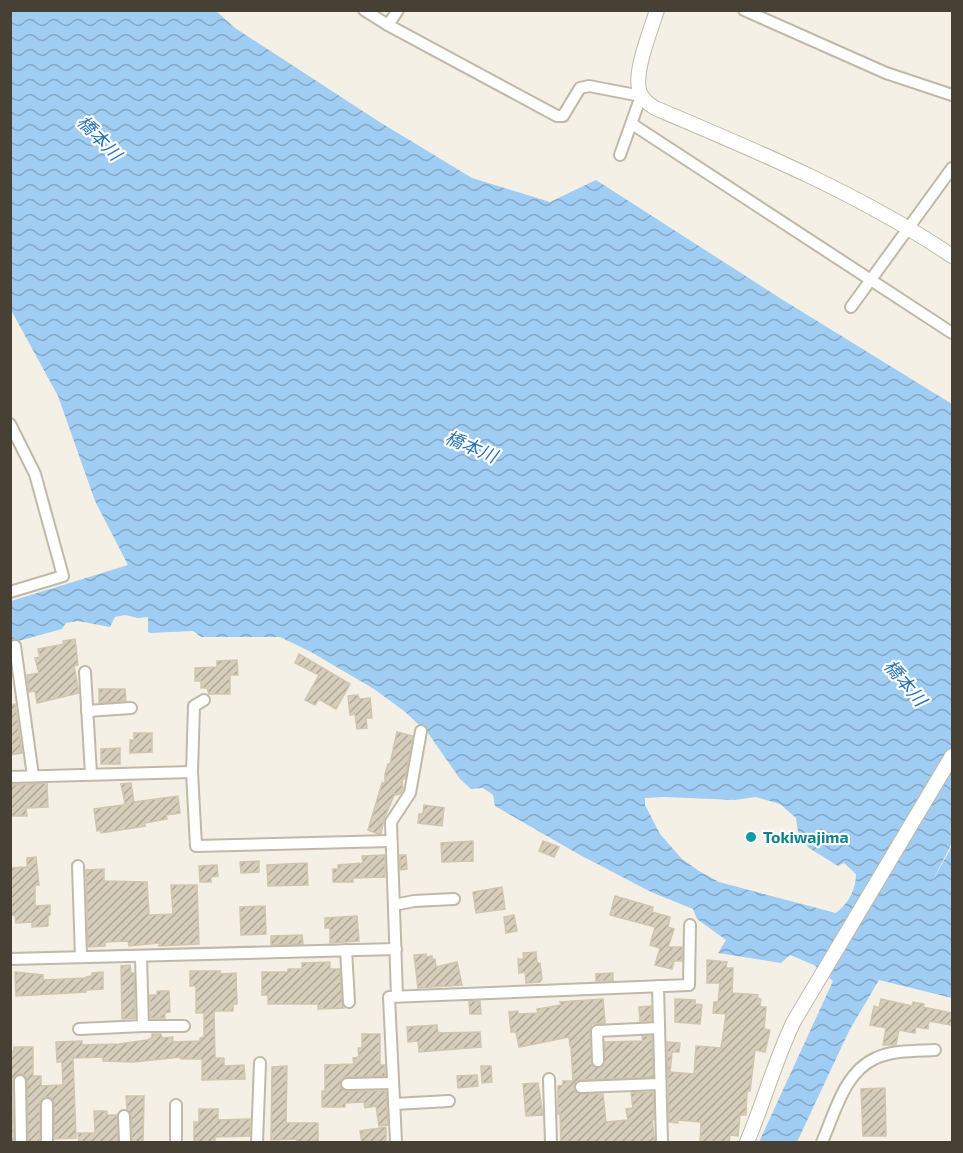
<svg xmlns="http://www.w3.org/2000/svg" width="963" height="1153" viewBox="0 0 963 1153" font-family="'Exo 2','Noto Sans JP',sans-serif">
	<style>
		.water { fill: url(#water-waves); fill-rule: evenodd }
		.building { fill: url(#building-hatch); stroke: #d1c5ae; stroke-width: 1.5 }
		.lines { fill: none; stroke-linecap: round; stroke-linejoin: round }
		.minor-casing { stroke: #c0b9a8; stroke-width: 14 }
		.tertiary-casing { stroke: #c0b9a8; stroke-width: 16 }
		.minor { stroke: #fff; stroke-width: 10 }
		.tertiary { stroke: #fff; stroke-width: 14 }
		.culture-dot { fill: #0f9aa8; stroke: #fff; stroke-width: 2 }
		.labels { text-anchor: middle; stroke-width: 4.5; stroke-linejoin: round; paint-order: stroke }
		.culture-label { font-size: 16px; font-weight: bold; fill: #0d838f; stroke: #fff; text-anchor: start }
		.water-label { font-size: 18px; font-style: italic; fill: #2974b7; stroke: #fff }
	</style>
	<defs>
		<pattern id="water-waves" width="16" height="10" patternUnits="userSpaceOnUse" patternTransform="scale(1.5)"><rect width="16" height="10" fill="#a0cdf3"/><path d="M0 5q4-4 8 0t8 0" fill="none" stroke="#84a8c6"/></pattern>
		<pattern id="building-hatch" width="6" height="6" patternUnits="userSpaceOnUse" patternTransform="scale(1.5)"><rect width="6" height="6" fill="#d6cdbb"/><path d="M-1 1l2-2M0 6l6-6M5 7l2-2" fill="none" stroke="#afa899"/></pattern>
	</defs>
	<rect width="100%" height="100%" fill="#f4f0e6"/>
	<path class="water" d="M11,11H216L235,28L378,121L472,178L550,202L596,180L783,300L952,404V843L931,884L952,846V998L879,980L849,1031L797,1142H759L833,981L814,965L790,955L781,963L718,953L726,940L697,919L693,909L651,892L580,855L495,806L493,795L483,788L471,789L460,779L428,733L404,711L374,689L311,652L280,637H201L193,631L150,633L148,632V617L138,618L125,615L115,617L110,627L78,621L66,623L62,629L11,643V601L128,565L95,501L58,396L11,310ZM664,797L735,800L756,797L780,804L796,818L798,832L809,848L838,866L844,863L856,874C856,889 849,903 836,913L719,882L699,871L682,859L660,834L645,805V798Z"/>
	<g class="building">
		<path d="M75,639L78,665L74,666L79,693L37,703L35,691L29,692L27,675L39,673L35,658L40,657L38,649L64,644L63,641Z"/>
		<path d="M299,654L350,684L336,709L319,699L315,705L305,700L319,675L295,663Z"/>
		<path d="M237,660L238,675H230V694H209L207,688H201V681H195V668L217,667V661Z"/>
		<path d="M99,689H125L126,701L99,703Z"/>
		<path d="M358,695L359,699L370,698L372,718H366L367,728L357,729L355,714L350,715L348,696Z"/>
		<path d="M15,704L22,753L10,755V705Z"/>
		<path d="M397,732L413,736L405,779H402L403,790L400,794L395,795V793L384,819L381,834H378L368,830L382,783H385V774L388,764H390Z"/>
		<path d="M134,733H152V752L130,753V740H134Z"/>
		<path d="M120,748V764H101V749Z"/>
		<path d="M47,783L48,807L26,808L27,816H10V785Z"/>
		<path d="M131,783L134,802L178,796L180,813L166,815L167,819L145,823V826L101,833L100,830L97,831L94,809L123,805L125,803L121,784Z"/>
		<path d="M424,805L444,808L442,826L418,823L419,814H423Z"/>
		<path d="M473,841V861L442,862L441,843Z"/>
		<path d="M543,841L559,847L554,857L539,851Z"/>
		<path d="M385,855V877L353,878V882H333V869H338V865L363,863L362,856Z"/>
		<path d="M400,855H406L407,869L400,870Z"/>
		<path d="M36,857L39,885H35V906L50,905V915L48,916V926L32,927V922L16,923L15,915L10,916V868L27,867V858Z"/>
		<path d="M259,861V872L241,873L240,862Z"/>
		<path d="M307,863L308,885L268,886L267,865Z"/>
		<path d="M217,865L218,876L211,877V882H200L199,866Z"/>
		<path d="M104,869V881L147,882L149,915L173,914L171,885H197L199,944L159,946V943L129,946L128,941L105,942V946L88,947L86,870Z"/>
		<path d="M502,887L505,909L476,913L473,892Z"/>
		<path d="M615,896L653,907L652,912L670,917L668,927L674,929L668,947H682V961H674L672,969L655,965L660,948L650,945L655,927L610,915Z"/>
		<path d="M265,906L266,934L241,935L240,907Z"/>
		<path d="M514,915L517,931L506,933L504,917Z"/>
		<path d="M357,916L359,941L330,943V928H325V918Z"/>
		<path d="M302,935L303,944L271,945V936Z"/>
		<path d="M536,952L537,963H540L542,979L540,982L526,983L525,972L519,973L518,959H524L523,953Z"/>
		<path d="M426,954V957L432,956V959H435L436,967L457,962L462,985L418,988L414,955Z"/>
		<path d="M707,960L727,962L726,968H733L732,993L758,995L757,998L761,999L760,1007H766L764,1029L770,1030L765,1052L755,1050L750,1091H747L746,1115H740L738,1136L730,1135L729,1143H700L701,1122L678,1120V1123L669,1122L667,1042L680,1043L679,1052H672L670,1072L694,1074L696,1046L721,1048L726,1014L713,1013L714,1002H718L720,983H707Z"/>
		<path d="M330,962V969H340L342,1002L344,1008L318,1009V1004H268V995H262V972H288V969H302V963Z"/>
		<path d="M130,965L131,973H134L135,1018L122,1019L121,966Z"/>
		<path d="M190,971H220V974L236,973L237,1004H233V1011H214L215,1058H224V1066L244,1065L245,1079L202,1080V1059H181V1057L133,1062L103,1061V1057L73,1058L76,1138L54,1139V1103L51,1098L46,1097L43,1098L40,1103V1143H28L27,1080L24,1075L19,1074L14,1077L12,1081L14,1143H10V1051H14V1047H33V1076H41V1086L63,1085L62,1062H57L56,1042L82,1041V1045L119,1044L147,1040L152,1038V1034H161L162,1038L173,1037V1042L200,1041V1038L204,1037V1013H196V986H190Z"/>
		<path d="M15,972L43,975V980L86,978V977L92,976V973L103,972V989L86,990V992L16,996Z"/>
		<path d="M613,973V981H596V974Z"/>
		<path d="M157,991H169L170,1012L165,1013V1018H150V995H157Z"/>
		<path d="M603,999L605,1023L592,1024L590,1031L592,1065L599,1068L604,1065L605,1042L643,1041L642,1036H652L653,1077L581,1080L575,1083L574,1090L581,1094H603L606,1122L628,1120L626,1109L633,1108L631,1093L653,1092L654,1120H652L655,1143H561L560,1113L558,1114V1086L563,1085V1081H573L571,1046H570L569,1037L519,1047L516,1032H511L509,1012L518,1011V1014L538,1013L537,1009L561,1005L560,1002Z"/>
		<path d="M675,999L695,1000V1004L702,1005L700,1024L675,1022Z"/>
		<path d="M881,999L912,1006L913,1002L924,1004L923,1007L952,1013V1025L929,1021L928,1029L916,1027L915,1033L899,1030L896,1045H883L886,1028L870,1025L874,1006L879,1008Z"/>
		<path d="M469,1001H480L481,1014H470Z"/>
		<path d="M651,1006V1021H640L639,1007Z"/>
		<path d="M437,1025L438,1033L480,1032L481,1047L419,1052L418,1041L408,1042L407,1027Z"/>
		<path d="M362,1034H380V1065H385V1076L346,1077L341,1080L340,1085L341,1088L347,1091H386L388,1125L379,1126L376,1106L365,1108L364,1102L345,1103V1107H322V1091H325V1065L354,1064L353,1058L359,1057L358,1048H362Z"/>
		<path d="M287,1066L286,1123H318V1143H297V1139L271,1140L272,1067Z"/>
		<path d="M481,1066H491L492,1082L482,1083Z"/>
		<path d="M477,1075L478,1086L458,1088L457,1076Z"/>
		<path d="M538,1083L543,1115L526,1116L523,1084Z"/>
		<path d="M885,1088L886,1136H863L861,1089Z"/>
		<path d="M126,1096H144L143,1143H132L131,1116L127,1109Z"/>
		<path d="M199,1109H218V1120L250,1119V1136L215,1137V1143H194V1122H199Z"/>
		<path d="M94,1111H107V1115H117L118,1143H79L78,1133H95Z"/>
		<path d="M386,1127V1142L362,1143L360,1131Z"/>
	</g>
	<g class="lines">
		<g class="minor-casing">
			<g id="minor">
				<path d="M364,10L388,25"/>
				<path d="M398,10L388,25L557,116H563L580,88L589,86L641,96L620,155"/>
				<path d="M744,10L886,73L952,95"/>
				<path d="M632,124L952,333"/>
				<path d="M851,307L952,168"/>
				<path d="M10,424L35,474L63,576L10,592"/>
				<path d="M15,646L33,776"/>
				<path d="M85,672L91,774"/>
				<path d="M87,711L131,708"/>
				<path d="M192,772L194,706L204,700"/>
				<path d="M10,777L192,772L196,846L391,841"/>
				<path d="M78,866L81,957"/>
				<path d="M394,905L414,901L454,899"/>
				<path d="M346,950L349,1002"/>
				<path d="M10,959L396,949"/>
				<path d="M658,986L662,1142"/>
				<path d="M397,996L391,822L410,793L421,731"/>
				<path d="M143,1026H184"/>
				<path d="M79,1029L143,1026L141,956"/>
				<path d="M598,1061L597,1031L659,1028"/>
				<path d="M549,1079L551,1142"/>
				<path d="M20,1081L21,1142"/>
				<path d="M347,1084L393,1083"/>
				<path d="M581,1087L660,1084"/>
				<path d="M47,1104V1142"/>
				<path d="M394,1104L449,1101"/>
				<path d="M176,1105V1142"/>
				<path d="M124,1116L125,1142"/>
				<path d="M257,1142L260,1063"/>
				<path d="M396,1142L389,997L689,985L690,925"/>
				<path d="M822,1142C835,1113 844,1072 876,1058C893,1050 917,1051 935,1050"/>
			</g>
		</g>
		<g class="tertiary-casing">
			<g id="tertiary">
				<path d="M657,10C651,30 631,77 641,95C644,100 650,105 655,108C757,151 860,194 952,256"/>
				<path d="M747,1142C764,1102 775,1060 794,1021L952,756"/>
			</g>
		</g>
		<use href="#minor" class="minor"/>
		<use href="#tertiary" class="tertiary"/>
	</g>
	<circle class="culture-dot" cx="751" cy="837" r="6"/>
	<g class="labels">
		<g class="culture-label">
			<text x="763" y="843">Tokiwajima</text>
		</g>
		<g class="water-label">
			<text transform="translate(99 138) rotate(46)" y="6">橋本川</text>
			<text transform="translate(471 447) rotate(23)" y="6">橋本川</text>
			<text transform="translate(905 683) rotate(50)" y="6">橋本川</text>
		</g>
	</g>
	<rect width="963" height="1153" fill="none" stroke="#474135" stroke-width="24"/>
</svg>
